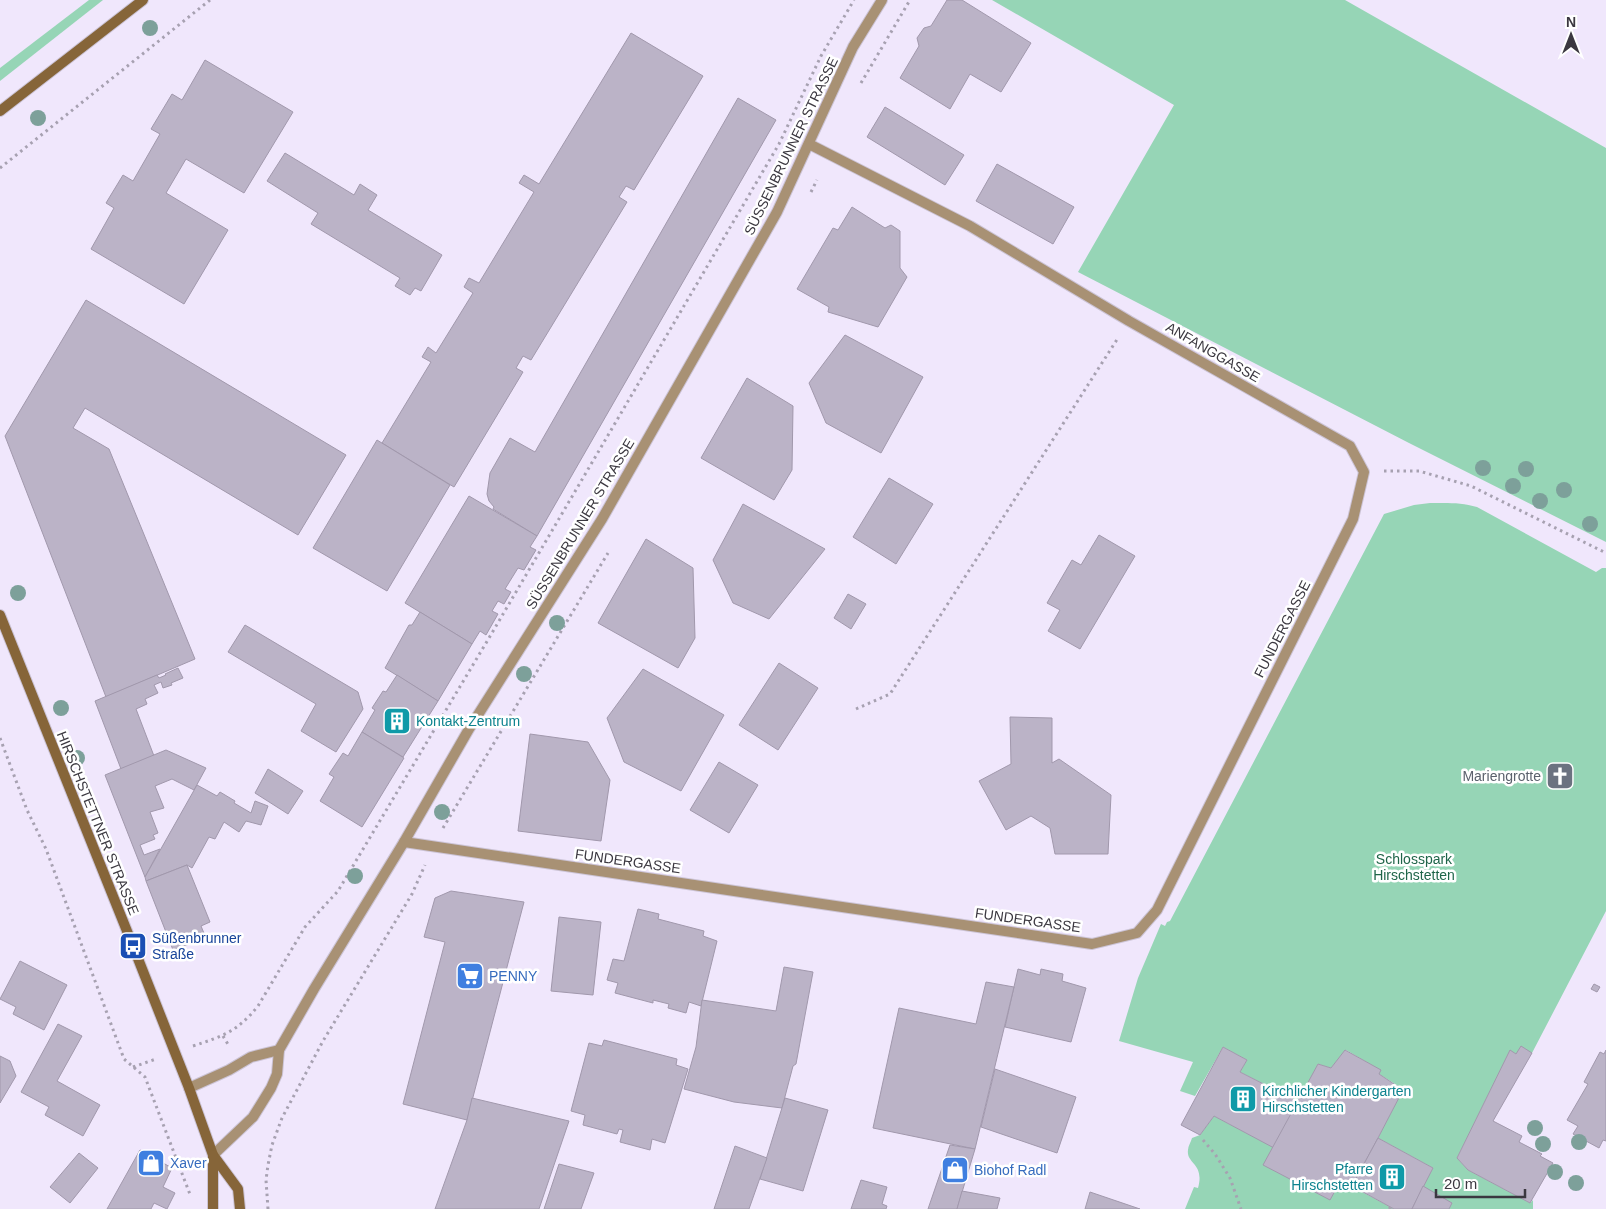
<svg xmlns="http://www.w3.org/2000/svg" width="1606" height="1209" viewBox="0 0 1606 1209" font-family="Helvetica,sans-serif">
	<style>
		.green { fill: #96d5b6 }
		.building { fill: #bbb3c7; stroke: #a198ac }
		.lines { fill: none; stroke-linecap: round; stroke-linejoin: round }
		.street-casing { stroke: #ccc4d6; stroke-width: 12 }
		.secondary-casing { stroke: #ccc4d6; stroke-width: 12 }
		.path { stroke: #a7a1b1; stroke-width: 3; stroke-dasharray: 2.5 4; stroke-linecap: butt }
		.street { stroke: #a89174; stroke-width: 10 }
		.secondary { stroke: #866539; stroke-width: 10 }
		.tree { fill: #7da09a }
		.labels { text-anchor: middle; stroke-width: 5; stroke-linejoin: round; paint-order: stroke }
		.street-label { font-size: 14px; fill: #3b3840; stroke: #fff }
		.culture-label { font-size: 14px; fill: #0d838f; stroke: #fff; text-anchor: start }
		.worship-label { font-size: 14px; fill: #5b616d; stroke: #fff; text-anchor: end }
		.park-label { font-size: 14px; fill: #1f6549; stroke: #fff }
		.transit-label { font-size: 14px; fill: #164399; stroke: #fff; text-anchor: start }
		.shop-label { font-size: 14px; fill: #366cbe; stroke: #fff; text-anchor: start }
	</style>
	<rect width="100%" height="100%" fill="#f0e7fc"/>
	<g class="green">
		<path d="M89,0H103L0,81V68Z"/>
		<path d="M992,0H1345L1606,148V542L1409,443L1078,272L1174,105Z"/>
		<path d="M1430,503C1446,503 1461,502 1477,507L1596,572L1602,568H1606V911L1532,1053L1516,1054L1510,1051L1457,1158L1468,1170L1530,1203L1533,1200V1209H1449L1423,1186L1433,1168L1378,1138L1403,1089L1379,1074L1380,1070L1346,1050L1331,1068L1318,1064L1299,1102L1240,1072L1247,1060L1223,1047L1195,1096L1180,1091L1193,1062L1119,1041L1138,978L1161,924L1165,926L1167,922L1170,921L1384,514L1414,505Z"/>
		<path d="M1214,1116C1274,1148 1335,1177 1394,1209H1185L1194,1187L1198,1188C1205,1163 1186,1164 1188,1150C1188,1146 1191,1142 1192,1138L1200,1135Z"/>
	</g>
	<g class="building">
		<path d="M947,0H962L1031,43L1001,92L970,74L950,109L900,78L919,46L917,38L924,28L931,26Z"/>
		<path d="M631,33L703,76L634,190L626,186L619,197L627,202L531,360L523,356L516,368L523,372L454,487L382,443L431,362L422,357L428,347L436,353L473,293L464,287L469,278L479,283L534,192L519,183L524,175L539,184Z"/>
		<path d="M205,60L293,112L244,193L186,159L166,193L228,230L184,304L91,249L114,208L106,203L123,175L133,181L160,134L151,129L172,94L182,100Z"/>
		<path d="M738,98L776,120L537,536L493,509L494,507L489,501L487,494L490,473L510,438L535,452Z"/>
		<path d="M885,107L964,155L945,185L867,137Z"/>
		<path d="M285,153L354,195L360,184L377,195L368,210L442,255L421,291L415,288L410,295L395,286L400,278L311,224L318,213L267,181Z"/>
		<path d="M997,164L1074,207L1053,244L976,201Z"/>
		<path d="M852,207L885,228L891,225L900,231V268L907,277L878,327L828,312L829,307L797,289L833,228L838,230Z"/>
		<path d="M86,300L346,455L298,535L85,408L73,428L109,449L195,659L106,697L5,436Z"/>
		<path d="M845,335L923,377L881,453L826,423L809,383Z"/>
		<path d="M747,378L793,406L792,470L774,500L701,458Z"/>
		<path d="M377,440L450,485L387,591L313,548Z"/>
		<path d="M889,478L933,504L896,564L853,537Z"/>
		<path d="M469,496L537,536L530,547L536,550L524,570L518,568L505,589L511,592L504,604L498,601L492,611L498,614L486,635L480,631L472,644L405,603Z"/>
		<path d="M743,504L825,549L769,619L733,603L713,560Z"/>
		<path d="M1099,535L1135,556L1080,649L1048,631L1060,610L1047,603L1072,560L1081,565Z"/>
		<path d="M646,539L693,568L695,638L678,668L598,623Z"/>
		<path d="M848,594L866,604L851,629L834,618Z"/>
		<path d="M420,612L472,644L438,701L385,668L409,625H412Z"/>
		<path d="M245,625L358,692L363,709L336,752L301,731L316,704L228,652Z"/>
		<path d="M779,663L818,688L778,750L739,725Z"/>
		<path d="M178,668L183,678L171,683L172,685L163,688L161,682L154,685L158,693L145,699L147,704L136,709L154,756L121,769L95,701L157,675L159,678L166,675L165,674Z"/>
		<path d="M643,669L724,715L681,791L624,762L607,718Z"/>
		<path d="M397,675L438,701L403,757L362,732L375,710L372,708L383,691L386,692Z"/>
		<path d="M1010,717L1052,718V763L1059,759L1111,795L1108,854H1055L1050,828L1031,816L1006,830L979,781L1011,764Z"/>
		<path d="M362,732L404,758L362,827L320,801L334,777L329,774L343,753L348,756Z"/>
		<path d="M530,734L588,742L610,780L601,841L518,831Z"/>
		<path d="M166,750L206,768L194,790L172,779L155,786L164,808L150,812L158,833L153,835L155,839L140,845L144,855L160,849L145,877L105,775Z"/>
		<path d="M719,762L758,785L729,833L690,810Z"/>
		<path d="M268,769L303,791L288,814L255,793Z"/>
		<path d="M197,785L217,796L220,792L235,801L234,803L251,813L255,801L268,806L261,825L246,821L239,832L224,822L215,839L209,837L192,868L187,865L146,881L145,877Z"/>
		<path d="M187,865L210,922L201,926L206,938L173,950L146,881Z"/>
		<path d="M451,891L524,902L467,1120L403,1104L445,942L424,937L435,898Z"/>
		<path d="M638,909L659,914L658,919L704,931L703,936L717,941L701,1006L689,1002L686,1013L668,1008L669,1004L653,1000V1003L615,993L618,983L607,980L613,959L624,961Z"/>
		<path d="M559,917L601,922L593,995L551,991Z"/>
		<path d="M20,961L67,985L44,1030L13,1014L16,1007L0,999Z"/>
		<path d="M784,967L813,972L796,1064L793,1066L782,1108L734,1102L684,1089L696,1047L702,1000L776,1011Z"/>
		<path d="M1018,969L1040,975L1041,969L1063,974L1062,981L1086,988L1071,1042L1005,1027Z"/>
		<path d="M986,982L1014,987L975,1149L873,1128L899,1008L976,1024Z"/>
		<path d="M1594,984L1600,987L1597,992L1591,989Z"/>
		<path d="M58,1024L82,1036L57,1081L100,1105L83,1136L45,1115L49,1107L21,1092Z"/>
		<path d="M604,1040L677,1059L676,1065L688,1069L665,1143L652,1139L650,1150L620,1142L623,1130L619,1129L617,1134L583,1125L585,1115L571,1111L589,1043L602,1046Z"/>
		<path d="M1521,1046L1532,1053L1493,1121L1522,1136L1519,1142L1542,1154L1540,1156L1553,1163L1530,1203L1468,1170L1457,1158L1510,1050L1516,1054Z"/>
		<path d="M1223,1047L1247,1060L1240,1072L1299,1102L1274,1148L1214,1116L1200,1135L1181,1125Z"/>
		<path d="M1345,1050L1381,1070L1379,1074L1403,1090L1378,1138L1352,1186L1341,1180L1330,1200L1263,1165L1318,1064L1331,1068Z"/>
		<path d="M1606,1050V1141L1603,1140L1599,1148L1573,1134L1578,1126L1567,1120L1588,1084L1584,1082L1600,1052L1604,1054Z"/>
		<path d="M0,1056L10,1061L16,1076L0,1103Z"/>
		<path d="M995,1069L1076,1097L1057,1153L981,1127Z"/>
		<path d="M472,1098L569,1121L539,1209H435L467,1120Z"/>
		<path d="M785,1098L828,1110L803,1191L760,1179Z"/>
		<path d="M1378,1138L1433,1168L1412,1209H1394L1352,1186Z"/>
		<path d="M950,1145L975,1149L957,1209H928Z"/>
		<path d="M735,1146L767,1158L749,1209H714Z"/>
		<path d="M140,1150L172,1168L163,1187L175,1193L167,1209L154,1203L151,1209H107Z"/>
		<path d="M79,1153L98,1168L70,1203L50,1187Z"/>
		<path d="M559,1164L594,1173L581,1209H544Z"/>
		<path d="M861,1180L887,1187L882,1204L887,1206L886,1209H851Z"/>
		<path d="M1423,1186L1452,1203L1449,1209H1412Z"/>
		<path d="M962,1191L1000,1198L997,1209H957Z"/>
		<path d="M1090,1192L1140,1209H1085Z"/>
	</g>
	<g class="lines">
		<g class="street-casing">
			<g id="street">
				<path d="M404,842L1092,944L1137,933L1157,910L1353,519L1364,472L1350,446L1129,321L970,226L809,144"/>
				<path d="M189,1088L229,1070L251,1057L279,1050"/>
				<path d="M213,1155L253,1117L271,1088L277,1074L279,1050L314,989L404,842L469,729L602,519L777,212L853,47L882,0"/>
			</g>
		</g>
		<g class="secondary-casing">
			<g id="secondary">
				<path d="M0,111L143,0"/>
				<path d="M0,615L133,946L189,1088L213,1155L238,1189L240,1209"/>
				<path d="M213,1155V1209"/>
			</g>
		</g>
		<g class="path">
			<path d="M861,83L910,0"/>
			<path d="M0,168L210,0"/>
			<path d="M811,192L817,180"/>
			<path d="M1384,471H1419L1471,486L1606,553"/>
			<path d="M856,709L890,694L1118,338"/>
			<path d="M0,738L27,810L46,849L124,1059L145,1077L191,1197"/>
			<path d="M443,828L608,553"/>
			<path d="M223,1036L229,1046"/>
			<path d="M193,1046C223,1036 237,1032 258,1006L305,927L338,891L489,638L779,144L821,56L854,0"/>
			<path d="M133,1067L156,1059"/>
			<path d="M1203,1140L1215,1154L1230,1178L1241,1209"/>
			<path d="M268,1209L266,1180L268,1165L272,1145L282,1118L323,1041L412,894L425,865"/>
			<path d="M1389,1209L1391,1207"/>
		</g>
		<use href="#street" class="street"/>
		<use href="#secondary" class="secondary"/>
	</g>
	<g class="tree">
		<circle cx="150" cy="28" r="8"/>
		<circle cx="38" cy="118" r="8"/>
		<circle cx="1483" cy="468" r="8"/>
		<circle cx="1526" cy="469" r="8"/>
		<circle cx="1513" cy="486" r="8"/>
		<circle cx="1564" cy="490" r="8"/>
		<circle cx="1540" cy="501" r="8"/>
		<circle cx="1590" cy="524" r="8"/>
		<circle cx="18" cy="593" r="8"/>
		<circle cx="557" cy="623" r="8"/>
		<circle cx="524" cy="674" r="8"/>
		<circle cx="61" cy="708" r="8"/>
		<circle cx="77" cy="758" r="8"/>
		<circle cx="442" cy="812" r="8"/>
		<circle cx="355" cy="876" r="8"/>
		<circle cx="1535" cy="1128" r="8"/>
		<circle cx="1579" cy="1142" r="8"/>
		<circle cx="1543" cy="1144" r="8"/>
		<circle cx="1555" cy="1172" r="8"/>
		<circle cx="1576" cy="1183" r="8"/>
	</g>
	<defs>
		<g id="building-square" transform="scale(1.4375)"><rect x="-9" y="-9" width="18" height="18" rx="4" fill="#0f9aa8" stroke="#fff"/><path d="M-4-6H4V6H1V3H-1V6H-4ZM-2.5-4.3h1.7v1.8h-1.7ZM.8-4.3h1.7v1.8H.8ZM-2.5-1h1.7V.8h-1.7ZM.8-1h1.7V.8H.8Z" fill="#fff"/></g>
		<g id="church-square" transform="scale(1.4375)"><rect x="-9" y="-9" width="18" height="18" rx="4" fill="#6b7280" stroke="#fff"/><path d="M-1.2-6h2.4v3.5h3.3v2.4h-3.3V6h-2.4V-.1h-3.3v-2.4h3.3Z" fill="#fff"/></g>
		<g id="bus-square" transform="scale(1.4375)"><rect x="-9" y="-9" width="18" height="18" rx="4" fill="#1a4fb4" stroke="#fff"/><path d="M-5-6H5V4H4V6H2V4H-2V6H-4V4H-5ZM-3.5-4V0h7V-4ZM-3.5 1.2v1.5H-2V1.2ZM2 1.2v1.5H3.5V1.2Z" fill="#fff"/></g>
		<g id="supermarket-square" transform="scale(1.4375)"><rect x="-9" y="-9" width="18" height="18" rx="4" fill="#3f7fe0" stroke="#fff"/><path d="M-6-5.5h2.5l.6 2H6L4.5 2H-2.5L-4.4-4H-6ZM-1.5 3.2a1.3 1.3 0 1 0 .1 0ZM3 3.2a1.3 1.3 0 1 0 .1 0Z" fill="#fff"/></g>
		<g id="shop-square" transform="scale(1.4375)"><rect x="-9" y="-9" width="18" height="18" rx="4" fill="#3f7fe0" stroke="#fff"/><path d="M-5-2.5h2.3a2.7 3.5 0 0 1 5.4 0H5L5.5 6h-11ZM-1.5-2.5h3a1.5 2.3 0 0 0-3 0Z" fill="#fff"/></g>
	</defs>
	<g fill-rule="evenodd">
		<use href="#building-square" x="397" y="721"/>
		<use href="#church-square" x="1560" y="776"/>
		<use href="#bus-square" x="133" y="946"/>
		<use href="#supermarket-square" x="470" y="976"/>
		<use href="#building-square" x="1243" y="1099"/>
		<use href="#shop-square" x="151" y="1163"/>
		<use href="#shop-square" x="955" y="1170"/>
		<use href="#building-square" x="1392" y="1177"/>
	</g>
	<g class="labels">
		<g class="street-label">
			<text transform="translate(791 146) rotate(-64)" y="5">SÜSSENBRUNNER STRASSE</text>
			<text transform="translate(1213 352) rotate(30)" y="5">ANFANGGASSE</text>
			<text transform="translate(580 524) rotate(-59)" y="5">SÜSSENBRUNNER STRASSE</text>
			<text transform="translate(1282 629) rotate(-63)" y="5">FUNDERGASSE</text>
			<text transform="translate(98 823) rotate(68)" y="5">HIRSCHSTETTNER STRASSE</text>
			<text transform="translate(628 861) rotate(8)" y="5">FUNDERGASSE</text>
			<text transform="translate(1028 920) rotate(8)" y="5">FUNDERGASSE</text>
		</g>
		<g class="culture-label">
			<text x="416" y="726">Kontakt-Zentrum</text>
			<text x="1262" y="1096">Kirchlicher Kindergarten<tspan x="1262" dy="16">Hirschstetten</tspan></text>
			<text x="1373" y="1174" text-anchor="end">Pfarre<tspan x="1373" dy="16">Hirschstetten</tspan></text>
		</g>
		<g class="worship-label">
			<text x="1541" y="781">Mariengrotte</text>
		</g>
		<g class="park-label">
			<text x="1414" y="864">Schlosspark<tspan x="1414" dy="16">Hirschstetten</tspan></text>
		</g>
		<g class="transit-label">
			<text x="152" y="943">Süßenbrunner<tspan x="152" dy="16">Straße</tspan></text>
		</g>
		<g class="shop-label">
			<text x="489" y="981">PENNY</text>
			<text x="170" y="1168">Xaver</text>
			<text x="974" y="1175">Biohof Radl</text>
		</g>
	</g>
	<g transform="translate(1571 35)" stroke="#ffffff" stroke-width="4" paint-order="stroke">
	<path d="M0-4L9 19L0 12L-9 19Z" fill="#3b3840"/>
	<text y="-8" font-size="14" font-weight="bold" text-anchor="middle" fill="#3b3840">N</text>
	</g>
	<path d="M1436 1189v8h89v-8" fill="none" stroke="#3b3840" stroke-width="2.5"/>
	<text x="1444" y="1189" font-size="15" fill="#3b3840" stroke="#ffffff" stroke-width="4" paint-order="stroke">20 m</text>
</svg>
